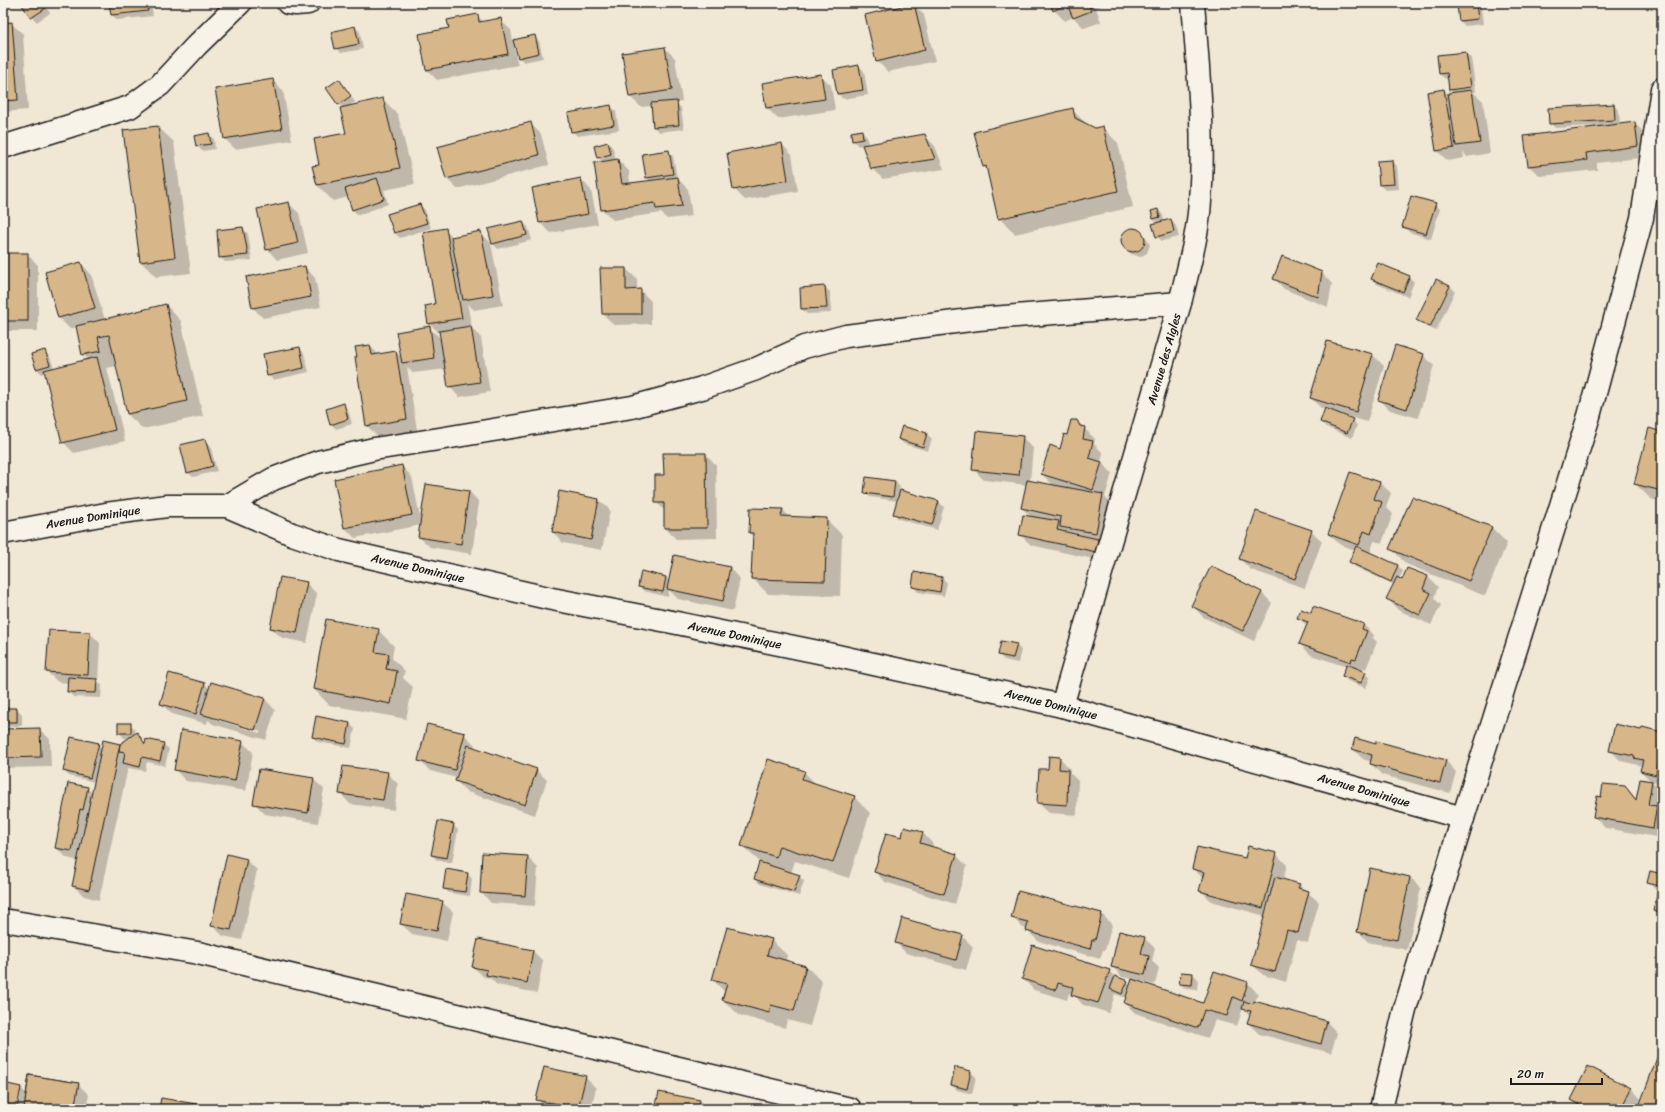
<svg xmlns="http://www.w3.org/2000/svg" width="1665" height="1112" viewBox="0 0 1665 1112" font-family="Sriracha,sans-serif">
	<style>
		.shadow { fill: #0003; fill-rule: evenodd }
		.building { fill: #d7b78a; stroke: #1c1c1c }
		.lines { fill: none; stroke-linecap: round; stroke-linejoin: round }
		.street-casing { stroke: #1c1c1c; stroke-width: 25 }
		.street { stroke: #f7f3e8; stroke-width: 22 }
		.labels { text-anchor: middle; stroke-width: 4; stroke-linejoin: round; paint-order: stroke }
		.street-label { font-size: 12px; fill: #1c1c1c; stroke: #f7f3e8 }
	</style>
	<rect width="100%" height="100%" fill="#f1e7d5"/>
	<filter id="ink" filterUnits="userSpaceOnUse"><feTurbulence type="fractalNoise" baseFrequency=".025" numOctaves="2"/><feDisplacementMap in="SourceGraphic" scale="8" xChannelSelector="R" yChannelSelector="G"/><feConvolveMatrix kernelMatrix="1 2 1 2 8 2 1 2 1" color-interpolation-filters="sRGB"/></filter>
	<g filter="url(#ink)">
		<g class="shadow">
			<path d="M26,3H43L50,13L37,22L32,17Z"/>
			<path d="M110,3H151L153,16L117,20L112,15Z"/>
			<path d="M1051,3H1107L1096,8L1101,22L1084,28L1073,17L1065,21L1054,10Z"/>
			<path d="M1476,3L1481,8L1483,24L1465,26L1460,21L1458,6Z"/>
			<path d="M1622,3H1652V6L1624,4Z"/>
			<path d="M913,4L924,15L935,61L888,72L877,61Z"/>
			<path d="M477,15L484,23L500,20L511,30L513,41L534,36L539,41L543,58L524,62L518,57L516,48H514L518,65L437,80L427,70Z"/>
			<path d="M3,24H12L23,34L28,110L3,112Z"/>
			<path d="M355,27L360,32L363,49L341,53L336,48Z"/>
			<path d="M665,48L675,58L682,101L676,102L681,108L684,129L659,132L654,127L652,106L641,107L630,97L623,54Z"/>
			<path d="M1466,53L1471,58L1476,92H1473L1483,101L1490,153L1467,157L1463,152L1464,158L1448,161L1437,151L1444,90L1448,94H1454L1450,89L1448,78L1445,79L1440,74Z"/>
			<path d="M859,66L864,71L868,95L843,99L838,94L834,70Z"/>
			<path d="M820,75L831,85L835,110L778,119L767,108L763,84Z"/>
			<path d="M272,80L283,91L292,140L235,149L225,139Z"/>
			<path d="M339,80L355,102L347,107L383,99L398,115L415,184L384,190L388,204L358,215L353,210L349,197L333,201L317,185L320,165L347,134L343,108L339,104Z"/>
			<path d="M1614,105L1619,111L1620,125L1634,123L1645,133L1648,157L1597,163V170L1540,176L1529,166L1594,128V126L1555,128L1550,123Z"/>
			<path d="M611,106L616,111L619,130L577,136L572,131Z"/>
			<path d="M1072,110L1088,125L1095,129L1102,127L1118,143L1133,207L1015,234L999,218L989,172L984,167Z"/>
			<path d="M530,123L541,134L549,165L457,189L447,179Z"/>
			<path d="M158,127L174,142L191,273L156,277L140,261L124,131Z"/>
			<path d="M862,131L867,136L868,145L924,135L935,146L944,169L883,179L872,169L863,145L858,146L853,140Z"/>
			<path d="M209,134L214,139L215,149L202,151L197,146L196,137Z"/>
			<path d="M608,143L613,148L616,160H618L629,171L630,184L651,182L647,177L668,151L673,156L677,178L688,189L692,216L667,219L661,213L613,220L602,209L603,162L598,158Z"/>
			<path d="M782,144L792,155L798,191L745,200L734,189Z"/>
			<path d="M1392,161L1397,166L1399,189L1385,190L1380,185L1378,162Z"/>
			<path d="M581,179L591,190L598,224L551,233L540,223L533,189Z"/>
			<path d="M288,203L299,213L308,253L277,260L267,249Z"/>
			<path d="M1435,204L1440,209L1431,239L1409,232L1404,227Z"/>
			<path d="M420,205L425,210L431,228L400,238L395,233L389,215Z"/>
			<path d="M1158,210L1163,215L1164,222L1171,220L1176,226L1179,237L1162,241L1156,236L1158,223L1153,219Z"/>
			<path d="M523,222L528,227L532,240L498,249L493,244Z"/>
			<path d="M243,228L248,234L252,260L225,262L220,257Z"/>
			<path d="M445,229L454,238L481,233L491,243L503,305L474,310L467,303L472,328L481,338L490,392L459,397L449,386L446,369L413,373L407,367L417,430L377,436L367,426L370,346L379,355L396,352L402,358L429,327L441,339L440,334L429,323L436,305Z"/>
			<path d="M1132,229L1141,232L1146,237L1150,245L1147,253L1140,257L1131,254L1126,249L1122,241L1124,233Z"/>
			<path d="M3,254H27L38,265V331H3Z"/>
			<path d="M81,263L91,274L105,320L166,305L181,321L203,416L143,429L127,414L117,366L107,368L125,441L74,453L63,442L46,372L42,374L37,369L45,351L50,357L54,368L89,360L83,354L77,327L70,329L59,318L46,273Z"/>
			<path d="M305,267L315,278L321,307L263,318L253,308Z"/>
			<path d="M626,269L637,279V290H640L651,301V324L614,325L603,314Z"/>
			<path d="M1322,273L1332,284L1328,307L1284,289L1274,278Z"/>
			<path d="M1409,277L1414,282L1408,297L1377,284L1372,279Z"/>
			<path d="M1450,286L1455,291L1436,331L1423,325L1418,320Z"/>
			<path d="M825,287L830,292L831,313L807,314L802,309Z"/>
			<path d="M1328,342L1373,355L1384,366L1367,422L1344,415V417L1352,420L1357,425L1352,438L1326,427L1321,422L1326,410L1321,408L1311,398Z"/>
			<path d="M299,348L304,353L309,372L273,380L268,375Z"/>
			<path d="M1423,355L1434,365L1418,418L1390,410L1380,400Z"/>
			<path d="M343,405L348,410L352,424L336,429L331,424Z"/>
			<path d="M1077,421L1095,439L1094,444L1103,453L1101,462L1112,473L1105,497L1113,506L1106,562L1031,545L1020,535L1032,518L1022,508L1027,485L984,480L973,469L1022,437L1033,448L1030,481L1054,486L1042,474L1061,450Z"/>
			<path d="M1662,433V502L1651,499L1635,484Z"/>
			<path d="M927,434L932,439L928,451L904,444L899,439Z"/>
			<path d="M205,440L210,445L217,471L193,477L188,472Z"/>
			<path d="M706,454L716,465L717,538L676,539L665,528V511L656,502L665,476Z"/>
			<path d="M402,466L412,477L421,522L469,491L479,502L472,554L430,547L419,537L421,525L355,538L344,527Z"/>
			<path d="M1350,473L1380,483L1391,493L1386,507L1393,514L1382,543L1374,541L1370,554L1398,566L1403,571L1399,579L1403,581L1408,569L1428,577L1438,587L1434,598L1441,605L1431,625L1398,610L1388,599L1395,585L1355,567L1350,562L1355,550L1339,544L1329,534Z"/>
			<path d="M895,482L900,487L899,491L939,502L944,507L937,530L899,519L894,514L898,501L870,497L865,492Z"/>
			<path d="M560,492L599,500L610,510L602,550L563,543L553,532Z"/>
			<path d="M750,509L783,510L790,518L826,519L842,535L840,596L768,594L752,578L753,536L750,533Z"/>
			<path d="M1492,528L1507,543L1485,596L1406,564L1391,548Z"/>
			<path d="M1311,531L1322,541L1305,588L1251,570L1240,559Z"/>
			<path d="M730,568L740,579L733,611L678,599L669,590L668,597L644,591L639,586L666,577L669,581Z"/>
			<path d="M942,577L947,583L944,596L918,592L913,587Z"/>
			<path d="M306,583L317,594L307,643L282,638L271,628Z"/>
			<path d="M1262,593L1272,603L1254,641L1203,617L1193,606Z"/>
			<path d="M1311,614L1363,624L1374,635L1373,638L1377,642L1366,669L1363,668L1361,671L1370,678L1366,688L1348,681L1343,676L1347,667L1311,655L1300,644L1307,626L1298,617Z"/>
			<path d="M378,630L394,646L392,658L405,671L403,678L413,687L406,719L329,705L314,689Z"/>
			<path d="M90,633L100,643L98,681L102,685L101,698L73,697L68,691V683L58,682L47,672Z"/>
			<path d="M1016,645L1021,650L1018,663L1004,660L999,655Z"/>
			<path d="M170,674L205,684L210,689L212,684L265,699L275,710L266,740L213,724L208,720L207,724L172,714L161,704ZM214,717L260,731V733L214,719Z"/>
			<path d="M3,709H17L22,714V726L3,727Z"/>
			<path d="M317,717L350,724L355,729L351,748L318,742L313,737Z"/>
			<path d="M130,724L135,729V734L141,739L146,745L163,744L169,749L165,766L147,762L145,771L128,768L99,900L84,896L73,886L79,861L67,858L56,848L87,788L93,794L95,782L69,776L64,771L98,744L102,749L120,745L131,738H124L119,732Z"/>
			<path d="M39,729L50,739L51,767L3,768V730Z"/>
			<path d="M1642,731L1662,733V784L1652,782L1662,792L1659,810L1662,813V838L1605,828L1595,817L1602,798L1625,787L1637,800L1652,782L1641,771L1642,766L1621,761L1611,751Z"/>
			<path d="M464,734L475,745L474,748L536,770L547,780L535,815L467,792L456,781L457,778L430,771L419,760Z"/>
			<path d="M242,742L253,752L246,791L186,781L175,770Z"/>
			<path d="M1377,742L1446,761L1456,772L1450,793L1382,775L1371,764L1372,762L1363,759L1353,749L1377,745Z"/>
			<path d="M1060,758L1070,769V773L1078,781L1077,815L1049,813L1038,803Z"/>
			<path d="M804,772L818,786L854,797L870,813L849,878L795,861L791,873L799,876L804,881L799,896L760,884L755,879L760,862L742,846Z"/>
			<path d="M387,773L398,784L394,810L350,804L340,793Z"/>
			<path d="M313,779L324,789L318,823L265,814L254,803Z"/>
			<path d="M453,825L458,830L452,863L437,860L432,855Z"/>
			<path d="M923,833L933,844L932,848L956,855L967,866L955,904L885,882L875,872L902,838Z"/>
			<path d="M1276,854L1287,865L1283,880L1299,885L1319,902L1308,943L1297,940L1286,982L1263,975L1252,964L1265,916L1211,901L1201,890L1204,879L1193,869Z"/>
			<path d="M527,857L538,868L535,906L491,903L481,892Z"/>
			<path d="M246,860L257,870L242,940L223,936L212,925Z"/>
			<path d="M1371,870L1410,877L1421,888L1407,950L1368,942L1358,931Z"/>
			<path d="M467,873L472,879L470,896L449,893L444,888Z"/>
			<path d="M1662,875V919L1654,911L1658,892L1648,882Z"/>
			<path d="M1019,892L1102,914L1112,925L1105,950H1103L1100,959L1038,941L1027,930V929L1023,928L1012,917Z"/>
			<path d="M442,902L453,912L447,941L412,934L401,924Z"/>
			<path d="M962,936L973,947L966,970L906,953L896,943Z"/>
			<path d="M1144,938L1155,948L1152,961L1159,968L1155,985L1141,981V983L1204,1004L1215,972L1248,983L1258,994L1255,1002L1327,1022L1337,1033L1331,1053L1259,1034L1248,1023L1250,1016L1243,1008L1237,1026L1215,1020L1208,1038L1135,1013L1125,1003L1126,998L1115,994L1109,1013L1083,1005L1073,994L1069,993L1067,1000L1034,990L1023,979L1109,971L1116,978L1127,982L1131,986L1133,979L1122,977L1112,966Z"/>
			<path d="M771,940L787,955L786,961L806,966L822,982L810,1026L787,1020L785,1028L739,1015L723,1000L725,992L713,980Z"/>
			<path d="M533,951L543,961L537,993L497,985L490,978L484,977L473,967Z"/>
			<path d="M1182,973L1193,974L1198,979L1197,990L1185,989L1180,983Z"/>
			<path d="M956,1069L971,1072L976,1077L972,1094L957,1090L952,1085Z"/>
			<path d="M585,1077L596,1088L591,1109H547L537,1099Z"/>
			<path d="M3,1084L21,1088L27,1094L78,1084L89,1095L86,1109H18L21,1094H19L16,1109H3Z"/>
			<path d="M1631,1088L1641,1099L1636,1109H1578L1579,1107L1572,1100Z"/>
			<path d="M700,1101L708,1109H656Z"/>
		</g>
		<g class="building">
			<path d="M24,3H42L46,8L31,18L22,5Z"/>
			<path d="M109,3H147L148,11L111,15Z"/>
			<path d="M914,3L925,50L876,62L865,15Z"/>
			<path d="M1050,3H1088L1091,11L1073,18L1067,4L1053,11Z"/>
			<path d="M1476,3L1478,19L1459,21L1457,5Z"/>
			<path d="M478,14L479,22L501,18L508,54L426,70L419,34L449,28L447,20Z"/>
			<path d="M12,22L18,100L3,101V23Z"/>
			<path d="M355,26L359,44L335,49L331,32Z"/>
			<path d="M535,35L539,53L518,58L513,40Z"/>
			<path d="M665,47L672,90L629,97L622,53Z"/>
			<path d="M1466,52L1471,87L1449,90L1447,73L1439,74L1437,55Z"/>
			<path d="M859,65L863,90L837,94L833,70Z"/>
			<path d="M821,74L825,99L766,108L762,83Z"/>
			<path d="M273,79L282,129L224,139L215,89Z"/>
			<path d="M339,79L351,96L338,105L326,88Z"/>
			<path d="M1444,89L1454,148L1436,151L1427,92Z"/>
			<path d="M1472,90L1480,143L1456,146L1448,93Z"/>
			<path d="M383,98L400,168L317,185L312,166L319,165L314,139L346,133L340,108Z"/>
			<path d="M677,101L679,125L653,127L651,103Z"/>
			<path d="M1614,104L1615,120L1549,124L1548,108Z"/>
			<path d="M611,105L614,125L571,132L568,113Z"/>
			<path d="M1073,108L1075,118L1095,128L1103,126L1118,191L998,219L986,166L983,167L974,132Z"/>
			<path d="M531,122L539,155L446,179L437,147Z"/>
			<path d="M1635,122L1638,146L1586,153L1587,160L1528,166L1524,136Z"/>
			<path d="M158,126L175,257L140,262L123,130Z"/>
			<path d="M862,130L863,139L852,141L851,132Z"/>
			<path d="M209,133L211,144L196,146L194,136Z"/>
			<path d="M925,134L935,159L871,169L862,145Z"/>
			<path d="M608,142L611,154L597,158L594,146Z"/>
			<path d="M782,143L788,180L733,190L727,153Z"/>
			<path d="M669,150L673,174L646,178L642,154Z"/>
			<path d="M618,159L622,184L678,177L682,206L656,209L655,203L601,210L594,163Z"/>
			<path d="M1392,160L1394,184L1379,185L1377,161Z"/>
			<path d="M377,178L384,199L352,210L345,189Z"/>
			<path d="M581,178L588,214L539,223L532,188Z"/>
			<path d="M1411,196L1436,203L1426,234L1402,227Z"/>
			<path d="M289,202L298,243L266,250L257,209Z"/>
			<path d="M420,204L427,223L394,233L387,214Z"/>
			<path d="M1158,209L1160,217L1153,219L1151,211Z"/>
			<path d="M1171,219L1174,232L1156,237L1152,224Z"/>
			<path d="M523,221L527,235L492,244L488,229Z"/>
			<path d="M243,227L248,255L219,258L217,230Z"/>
			<circle cx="1133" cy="240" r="12"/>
			<path d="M446,228L462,318L428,324L425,306L435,304L423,232Z"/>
			<path d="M481,231L493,295L463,300L451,237Z"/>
			<rect x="3" y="253" width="25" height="68"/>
			<path d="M1282,256L1322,272L1318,297L1273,279Z"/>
			<path d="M81,262L95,308L58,318L45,272Z"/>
			<path d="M1378,263L1410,276L1403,292L1371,279Z"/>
			<path d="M305,266L311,297L252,308L246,277Z"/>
			<path d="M600,268H626V290L641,289V314H602Z"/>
			<path d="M1436,279L1450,286L1430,327L1416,320Z"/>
			<path d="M825,286L827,308L801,309L800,288Z"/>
			<path d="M166,304L187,401L127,414L109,335L98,337L101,351L82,355L76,326Z"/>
			<path d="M430,326L434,358L402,363L396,332Z"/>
			<path d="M471,326L480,382L448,387L439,331Z"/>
			<path d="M1327,341L1373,354L1356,412L1310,398Z"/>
			<path d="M370,345L372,355L396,351L407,419L366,426L355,357H357L355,347Z"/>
			<path d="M1395,345L1424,354L1407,409L1378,400Z"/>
			<path d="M300,347L304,368L267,376L263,354Z"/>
			<path d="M45,350L50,365L36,369L31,354Z"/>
			<path d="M97,357L115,430L62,443L44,370Z"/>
			<path d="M344,403L348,419L330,425L326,409Z"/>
			<path d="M1325,408L1353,419L1347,433L1320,422Z"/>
			<path d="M1071,420H1077L1080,426L1085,427L1083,439L1093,441L1089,458L1102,462L1093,490L1041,474L1050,445L1060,449L1064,434L1067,435Z"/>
			<path d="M902,426L927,433L923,447L898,439Z"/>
			<path d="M1649,428L1662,432V491L1634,484Z"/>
			<path d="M976,431L1023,436L1019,475L972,470Z"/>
			<path d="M205,439L213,466L187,473L180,445Z"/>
			<path d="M663,453H706L707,528H664V503H655V475H664Z"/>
			<path d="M402,465L412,515L344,528L334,479Z"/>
			<path d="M1350,472L1380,482L1374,499L1382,502L1371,534L1364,531L1359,545L1328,534Z"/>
			<path d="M866,477L895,481L893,497L864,493Z"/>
			<path d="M1027,480L1103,494L1096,533L1060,527L1061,517L1021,508Z"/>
			<path d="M426,484L469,491L461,544L418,537Z"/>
			<path d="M900,490L939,501L932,525L893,514Z"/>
			<path d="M559,491L599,499L591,540L552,532Z"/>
			<path d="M1412,497L1492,527L1469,581L1389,549Z"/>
			<path d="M750,508L783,509L781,516L827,518L825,581L751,579L753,533H749Z"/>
			<path d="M1256,511L1312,530L1295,579L1239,559Z"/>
			<path d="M1023,515L1059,521L1057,530L1098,539L1096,552L1019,535Z"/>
			<path d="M1356,546L1398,565L1391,582L1349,562Z"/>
			<path d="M674,555L730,567L723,601L667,589Z"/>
			<path d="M1211,566L1262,592L1243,631L1191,606Z"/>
			<path d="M1407,568L1428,576L1423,589L1431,593L1420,615L1386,599L1397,577L1402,580Z"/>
			<path d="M641,571L666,577L663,592L638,587Z"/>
			<path d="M914,572L942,577L940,592L912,587Z"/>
			<path d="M280,577L307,582L297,633L270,628Z"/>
			<path d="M1313,606L1364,624L1362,629L1367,631L1356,659L1352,658L1351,662L1299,644L1308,622L1297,618L1301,609L1311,613Z"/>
			<path d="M326,619L379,629L375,652L389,654L386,669L397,671L391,704L313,689Z"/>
			<path d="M49,630L90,632L88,675L46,672Z"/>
			<path d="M1001,641L1017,644L1013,658L998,655Z"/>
			<path d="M1347,664L1366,672L1361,683L1342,676Z"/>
			<path d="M169,673L205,683L196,714L160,704Z"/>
			<path d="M68,677L97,679L96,693L67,692Z"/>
			<path d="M211,682L265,698L255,730L201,714Z"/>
			<rect x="3" y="708" width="14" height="14"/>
			<path d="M316,716L350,723L346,744L312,737Z"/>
			<rect x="118" y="723" width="13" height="10"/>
			<path d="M427,724L465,733L455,770L418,761Z"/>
			<path d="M1615,724L1641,730L1642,727L1662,732V765L1658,764L1656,775L1640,771L1643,760L1634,758V756L1609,751Z"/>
			<path d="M40,728L41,757L3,758V729Z"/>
			<path d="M181,730L243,741L235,781L174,770Z"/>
			<path d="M137,732L145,744L146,739L164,743L160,761L142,757L140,767L123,763L125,752L119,751L120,744Z"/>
			<path d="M71,737L99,743L90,778L63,771Z"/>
			<path d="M1355,738L1376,744V741L1446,760L1440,783L1370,764L1372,755L1352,749Z"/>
			<path d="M103,740L120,744L89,890L72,886Z"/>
			<path d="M468,745L537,769L525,805L455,781Z"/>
			<path d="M1049,756L1060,757L1059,769L1068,770L1067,805L1037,803L1039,769H1048Z"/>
			<path d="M768,759L805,771L802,779L855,796L833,863L779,846L776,857L741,846Z"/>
			<path d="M343,766L388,772L383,800L339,794Z"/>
			<path d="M259,769L314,778L308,813L253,804Z"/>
			<path d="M1640,779L1652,781L1648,805L1657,806L1653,828L1593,817L1597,796L1601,797L1603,784L1625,786L1636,800Z"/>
			<path d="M68,783L88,787L83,810L80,809L72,851L55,848Z"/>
			<path d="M438,821L454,824L447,858L431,855Z"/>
			<path d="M904,827L923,832L920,843L957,854L944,894L874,872L886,833L902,837Z"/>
			<path d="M1248,846L1277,853L1263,908L1199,891L1204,872L1192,869L1197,847L1245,858Z"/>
			<path d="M482,853L528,856L525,896L480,893Z"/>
			<path d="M227,854L247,859L231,930L211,926Z"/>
			<path d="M759,862L800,875L794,892L754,879Z"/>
			<path d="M1370,868L1410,877L1397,940L1357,932Z"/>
			<path d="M446,869L468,873L465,892L443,889Z"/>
			<path d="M1650,871L1662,874V913L1653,911L1659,886L1647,883Z"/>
			<path d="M1275,877L1300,884L1298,888L1309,891L1298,933L1287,930L1275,972L1251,965Z"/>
			<path d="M1018,891L1102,913L1095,940H1092L1090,949L1026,931L1028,922L1011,918Z"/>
			<path d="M406,894L443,901L437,931L400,924Z"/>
			<path d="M902,918L963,935L956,960L895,943Z"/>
			<path d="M727,927L772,939L767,955L806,966L794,1011L771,1005L769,1013L722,1000L727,984L712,980Z"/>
			<path d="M1119,931L1145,937L1141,954L1149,956L1145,975L1111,967Z"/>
			<path d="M478,939L533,950L527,983L486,975L487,970L472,967Z"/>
			<path d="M1032,945L1110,970L1098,1003L1071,995L1073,987L1058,983L1056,990L1022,979Z"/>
			<path d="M1214,971L1248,982L1242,1001L1233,997L1227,1016L1204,1010L1198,1028L1124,1003L1132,979L1203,1003Z"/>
			<path d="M1181,972L1193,973L1192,985L1179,984Z"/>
			<path d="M1115,976L1128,981L1122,994L1110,989Z"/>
			<path d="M1244,1001L1253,1004L1254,1001L1327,1021L1321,1044L1247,1023L1251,1011L1242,1009Z"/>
			<path d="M1658,1055L1662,1057V1104L1660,1109H1638Z"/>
			<path d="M1588,1066L1631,1088L1621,1109H1577L1579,1104L1571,1100Z"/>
			<path d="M544,1067L586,1076L578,1109L536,1100Z"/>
			<path d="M955,1067L971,1071L967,1089L951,1085Z"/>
			<path d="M29,1075L78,1083L74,1109H24Z"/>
			<path d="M29,1075L79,1083L74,1109H24Z"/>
			<path d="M3,1083L21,1087L17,1109H3Z"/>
			<path d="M659,1092L700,1100L698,1109H655Z"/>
			<path d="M161,1098L225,1109H159Z"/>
			<path d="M548,1102L573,1107V1109H546Z"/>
		</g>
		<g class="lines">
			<g class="street-casing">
				<g id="street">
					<path d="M288,3L296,4L308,3"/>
					<path d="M3,147L130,107L160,85L196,46L240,3"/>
					<path d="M227,506L273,479L318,462L374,449L439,439L632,407L702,388L756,369L804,347L846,336L978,319L1180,303"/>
					<path d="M3,533L106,514L167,506H227L292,534L339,550L552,599L667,621L833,655L1062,706L1463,818"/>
					<path d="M1062,706L1180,303C1188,269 1198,236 1200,201C1205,135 1198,69 1193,3"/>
					<path d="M3,920L198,953L850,1109"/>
					<path d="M1381,1109L1405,1009L1463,818L1589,416L1642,218L1662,89"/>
				</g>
			</g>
			<use href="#street" class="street"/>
		</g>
	</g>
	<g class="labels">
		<g class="street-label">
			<text transform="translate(1164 359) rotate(-74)" y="4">Avenue des Aigles</text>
			<text transform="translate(93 517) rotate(-9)" y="4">Avenue Dominique</text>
			<text transform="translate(418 568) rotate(13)" y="4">Avenue Dominique</text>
			<text transform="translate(735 635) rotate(12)" y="4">Avenue Dominique</text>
			<text transform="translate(1051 704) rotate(14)" y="4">Avenue Dominique</text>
			<text transform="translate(1364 790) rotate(16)" y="4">Avenue Dominique</text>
		</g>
	</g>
	<rect width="1665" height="1112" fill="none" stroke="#f7f3e8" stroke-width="16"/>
	<rect x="8" y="8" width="1649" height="1096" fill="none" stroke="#1c1c1c" stroke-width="1.5" filter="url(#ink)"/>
	<path d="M1511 1078v6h91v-6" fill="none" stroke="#1c1c1c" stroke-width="2"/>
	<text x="1517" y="1078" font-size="12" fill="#1c1c1c" stroke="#f7f3e8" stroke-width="3" paint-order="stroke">20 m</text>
</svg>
